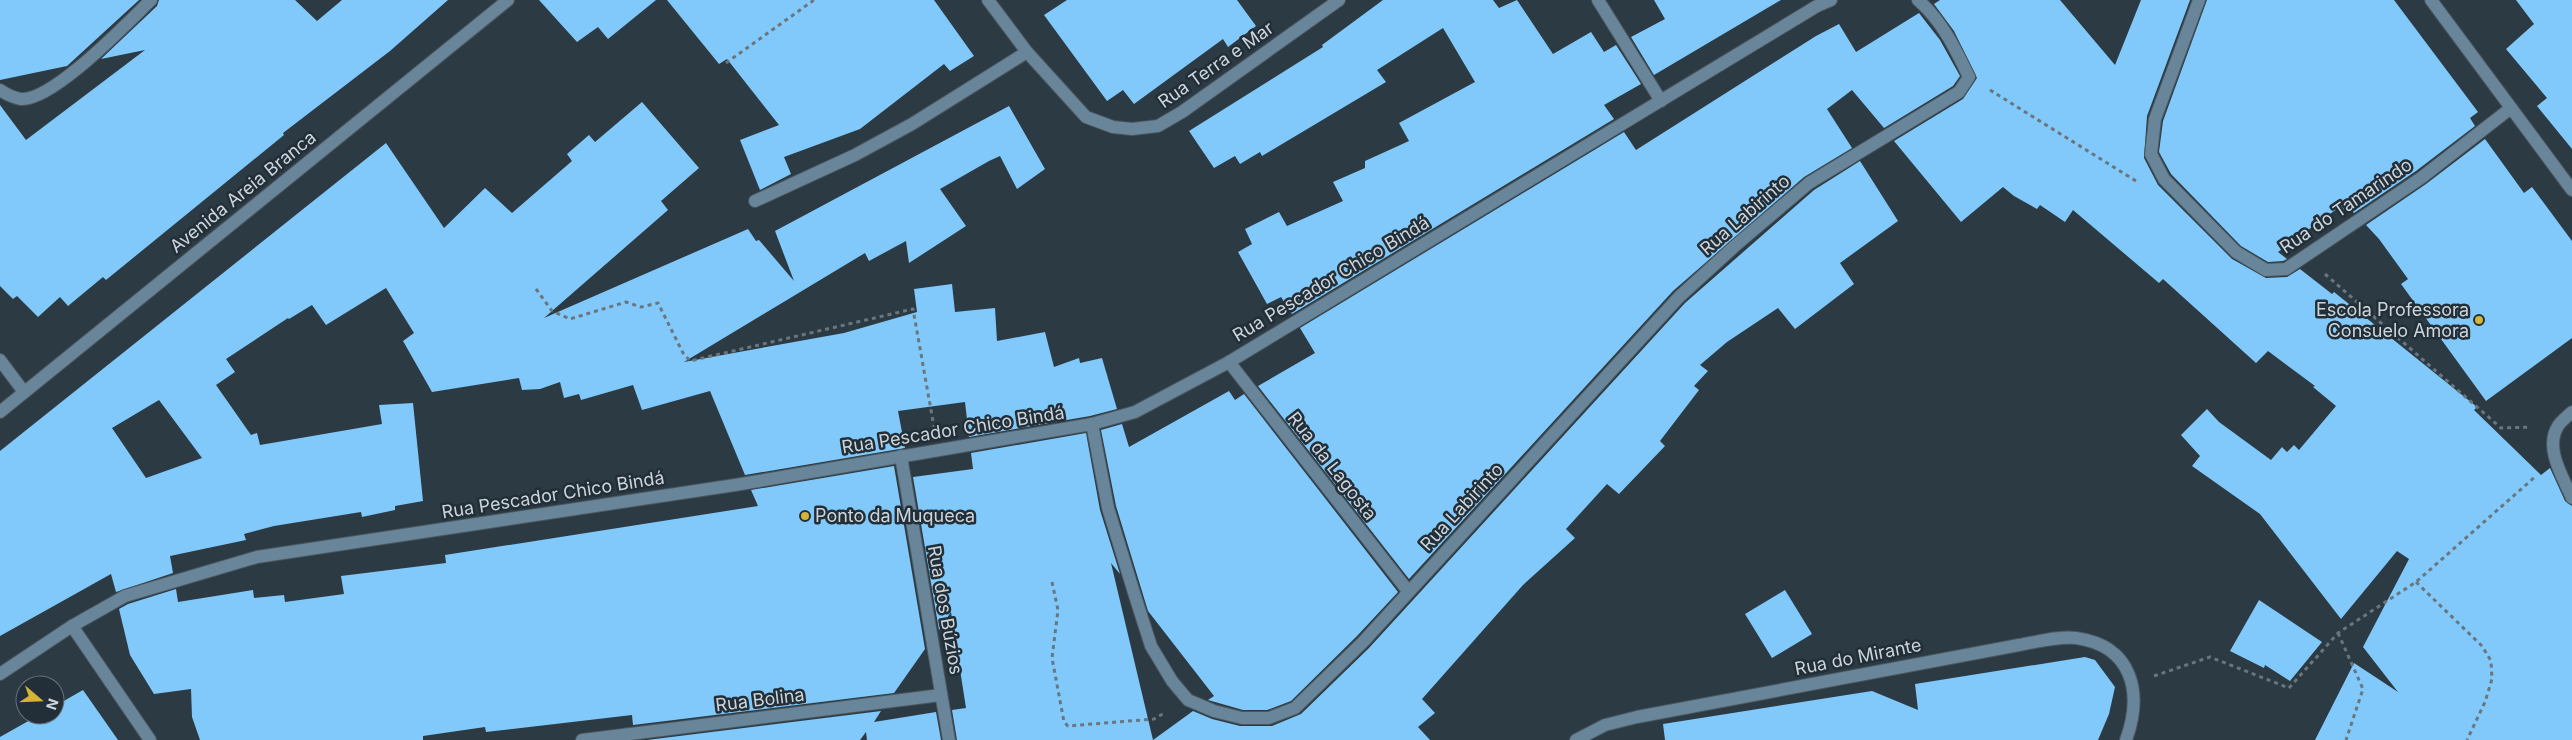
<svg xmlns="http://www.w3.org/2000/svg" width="2572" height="740" viewBox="0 0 2572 740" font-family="Inter,sans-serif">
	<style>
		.building { fill: #81c9fb; fill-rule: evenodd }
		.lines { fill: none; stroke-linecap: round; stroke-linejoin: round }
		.minor-casing { stroke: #49565e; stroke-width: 14 }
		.path { stroke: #6a767e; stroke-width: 3; stroke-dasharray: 4 4; stroke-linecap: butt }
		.minor { stroke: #688599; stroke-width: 12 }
		.poi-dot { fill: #d6b534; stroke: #222f39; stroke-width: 2 }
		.labels { text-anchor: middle; stroke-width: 5; stroke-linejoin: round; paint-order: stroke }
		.street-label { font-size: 18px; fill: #cdd5db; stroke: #222f39 }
		.poi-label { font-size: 18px; fill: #cdd5db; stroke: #222f39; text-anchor: end }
	</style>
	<rect width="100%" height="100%" fill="#2c3a43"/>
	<g class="building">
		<path d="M0,0H139L67,66L0,80Z"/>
		<path d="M159,0H295L317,21L342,0H448L390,51L283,133L284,135L106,280L103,277L68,306L60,297L38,317L17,296L13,299L0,286V105L26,140L145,50L101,59L157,6Z"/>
		<path d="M539,0H656L608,39L598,27L577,42Z"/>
		<path d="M667,0H934L974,56L950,71L944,64L860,129L784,157L791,174L760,190L740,140L779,125L727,59L719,64Z"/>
		<path d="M1067,0H1237L1256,26L1228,47L1223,39L1134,104L1123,90L1107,101L1044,15Z"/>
		<path d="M1383,0H1493L1499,8L1517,0L1553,54L1591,32L1604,52L1616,45L1641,84L1604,105L1614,119L1292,314L1281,297L1267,304L1238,252L1252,244L1245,229L1279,212L1287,226L1343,201L1333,182L1365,168V161L1409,141L1399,123L1475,82L1443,28L1377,70L1386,82L1262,156L1260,152L1240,164L1235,156L1214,168L1189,131L1323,47L1322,45Z"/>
		<path d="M1654,0H1781L1654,75L1631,37L1665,19Z"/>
		<path d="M1940,0H2060L2115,65L2141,0H2190L2147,116L2144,158L2158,185L2232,259L2266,278L2287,277L2300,269L2332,294L2334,292L2477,407L2474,410L2541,475L2550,468L2565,501L2572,506V740H2315L2354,663L2398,692L2363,647L2409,559L2397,551L2341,619L2260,514L2192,466L2200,456L2181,435L2207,409L2219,422L2271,460L2282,447L2287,452L2294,445L2299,450L2336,406L2313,387L2315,386L2268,351L2256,363L2163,279L2159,283L2073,210L2065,222L2040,205L2037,209L2014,196L2003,187L1961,222L1894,141L1963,99L1977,78L1954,31L1934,4Z"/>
		<path d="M2207,0H2394L2478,112L2470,118L2475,126L2416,171L2354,213L2349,208L2342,213L2338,208L2278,252L2287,259L2283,261L2268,262L2241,246L2171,174L2159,152L2163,121Z"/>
		<path d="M2516,0H2572V149L2537,106L2547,98L2506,49L2534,24Z"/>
		<path d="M1919,13L1940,40L1960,76L1953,86L1884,128L1852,90L1827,109L1852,148L1804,177L1673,291L1409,579L1258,386L1315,353L1300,328L1624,132L1636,150L1816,36L1839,24L1856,52Z"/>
		<path d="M642,102L699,168L661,201L668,210L544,318L748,229L756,241L759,240L794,281L775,231L1009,106L1045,169L1017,189L1000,156L989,161L940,189L966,226L909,263L906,241L869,261L865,253L684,362L844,333L917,312L914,289L952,284L955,312L995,308L997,341L1045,332L1054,367L1079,358L1080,363L1102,358L1117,409L1090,416L969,437L965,402L898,411L905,448L745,475L710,391L642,410L633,385L581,400L579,394L564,398L560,382L540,389L522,390L519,378L432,392L403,341L414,333L386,288L326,325L312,305L289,319L288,318L226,359L235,372L216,385L251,435L257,433L260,445L382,424L379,405L413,403L423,501L395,506V510L362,517L361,512L274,526L244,534L246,540L170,556L173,573L116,592L111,574L0,636V451L386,143L444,228L485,188L512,213L572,161L567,154L589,135L595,142ZM159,400L202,458L146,478L112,428Z"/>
		<path d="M2485,139L2524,193L2532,187L2572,241V338L2486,401L2401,284L2408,279L2379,239L2366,225L2426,184Z"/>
		<path d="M1860,161L1898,221L1840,263L1854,284L1795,329L1778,308L1727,342L1700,365L1708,371L1694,386L1699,390L1660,441L1665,446L1619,494L1607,484L1566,529L1575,538L1523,585L1422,699L1435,713L1418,727L1430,740H957L952,710L966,708L951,612L939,630L913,477L973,469L971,453L1086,433L1100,510L1120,574L1111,563L1153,740L1193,711L1212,719L1240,726H1272L1301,714L1369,648L1685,303L1814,190Z"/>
		<path d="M1229,391L1235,400L1244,394L1398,592L1357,636L1291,701L1267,710H1243L1208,700L1214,696L1148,611L1116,506L1101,430L1122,424L1129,447Z"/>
		<path d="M894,466L925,649L894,693L633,725L632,715L486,732L485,727L423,736V740H200L192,717L191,689L154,694L130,655L119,609L128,604L176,589L178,602L253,590L254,598L284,595L285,602L344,594L341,576L446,563L445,555L758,506L751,490Z"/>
		<path d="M1785,590L1812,634L1772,658L1745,614Z"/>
		<path d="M2259,600L2322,642L2290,681L2265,665L2264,668L2230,651Z"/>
		<path d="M2085,657L2095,660L2115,687L2109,714L2098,740H1665L1663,724L1872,691L1918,710L1915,684Z"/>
		<path d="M83,690L118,740H0V737L39,715H55V706Z"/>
		<path d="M881,711L874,722L936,712L941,740H867L866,732L860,740H647Z"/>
	</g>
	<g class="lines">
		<g class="minor-casing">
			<g id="minor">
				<path d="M988,0L1027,52L1086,117L1113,127L1132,129L1158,126L1182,112L1339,0"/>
				<path d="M1598,0L1661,101"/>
				<path d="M2199,0L2155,119L2151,154L2164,179L2236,252L2266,270L2286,269L2421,178L2511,108"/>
				<path d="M2431,0L2572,190"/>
				<path d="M0,90C6,94 14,98 21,99C53,101 127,23 151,0"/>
				<path d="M755,201L855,155L912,124L1027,52"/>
				<path d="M0,360L24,392"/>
				<path d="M1229,362L1408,591"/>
				<path d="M0,412L508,0"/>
				<path d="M2572,412C2568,416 2561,421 2558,426C2544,448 2563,477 2572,498"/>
				<path d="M1092,424L1108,508L1135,596L1151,646L1172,681L1188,700L1214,711L1242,718H1269L1295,708L1363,642L1679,297L1736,245L1809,183L1959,92L1969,77C1955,48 1942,21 1918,0"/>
				<path d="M901,456L949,740"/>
				<path d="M72,626L150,740"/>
				<path d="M0,674L72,626L125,596L257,557L735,485L1092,424L1135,412L1229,362L1817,6L1831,0"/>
				<path d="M582,740L941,695"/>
				<path d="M1576,740L1605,725L1637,717L2019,645C2037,642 2058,636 2076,638C2133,646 2143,693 2126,740"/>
			</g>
		</g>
		<g class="path">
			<path d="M726,63L814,0"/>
			<path d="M1990,90L2136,181"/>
			<path d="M2325,274L2501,428L2531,427"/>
			<path d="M536,289L552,311L570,319L626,302L641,307L658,303L683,353L690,361L913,309L934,427"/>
			<path d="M1052,582L1058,610L1052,658L1064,722L1068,726L1154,719L1166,712"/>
			<path d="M2416,582L2482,646L2491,661L2492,679L2485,702L2467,740"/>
			<path d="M2338,633L2363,689L2346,740"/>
			<path d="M2154,676L2210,657L2289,688L2338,633L2416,582L2536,476"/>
		</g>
		<use href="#minor" class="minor"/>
	</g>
	<g class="poi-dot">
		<circle cx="2479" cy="320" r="5"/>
		<circle cx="805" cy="516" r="5"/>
	</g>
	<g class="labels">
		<g class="street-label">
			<text transform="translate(1216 65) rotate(-35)" y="6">Rua Terra e Mar</text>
			<text transform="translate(243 192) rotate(-39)" y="6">Avenida Areia Branca</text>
			<text transform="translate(2346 206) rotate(-34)" y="6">Rua do Tamarindo</text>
			<text transform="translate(1745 215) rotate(-41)" y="6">Rua Labirinto</text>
			<text transform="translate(1331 279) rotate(-31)" y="6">Rua Pescador Chico Bindá</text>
			<text transform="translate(953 430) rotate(-9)" y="6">Rua Pescador Chico Bindá</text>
			<text transform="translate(1332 466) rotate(52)" y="6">Rua da Lagosta</text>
			<text transform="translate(553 495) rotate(-9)" y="6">Rua Pescador Chico Bindá</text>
			<text transform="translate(1462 507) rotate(-47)" y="6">Rua Labirinto</text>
			<text transform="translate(945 610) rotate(80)" y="6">Rua dos Búzios</text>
			<text transform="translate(1858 657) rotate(-11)" y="6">Rua do Mirante</text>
			<text transform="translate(760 700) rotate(-7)" y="6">Rua Bolina</text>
		</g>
		<g class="poi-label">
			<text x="2469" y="316">Escola Professora<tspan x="2469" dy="21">Consuelo Amora</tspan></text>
			<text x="815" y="522" text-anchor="start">Ponto da Muqueca</text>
		</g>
	</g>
	<g transform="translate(40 700) rotate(109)"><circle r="24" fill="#222f39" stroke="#66717a"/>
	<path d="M0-4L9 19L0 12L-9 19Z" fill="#d6b534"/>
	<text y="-8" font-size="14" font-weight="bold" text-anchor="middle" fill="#cdd5db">N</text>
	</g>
</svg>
